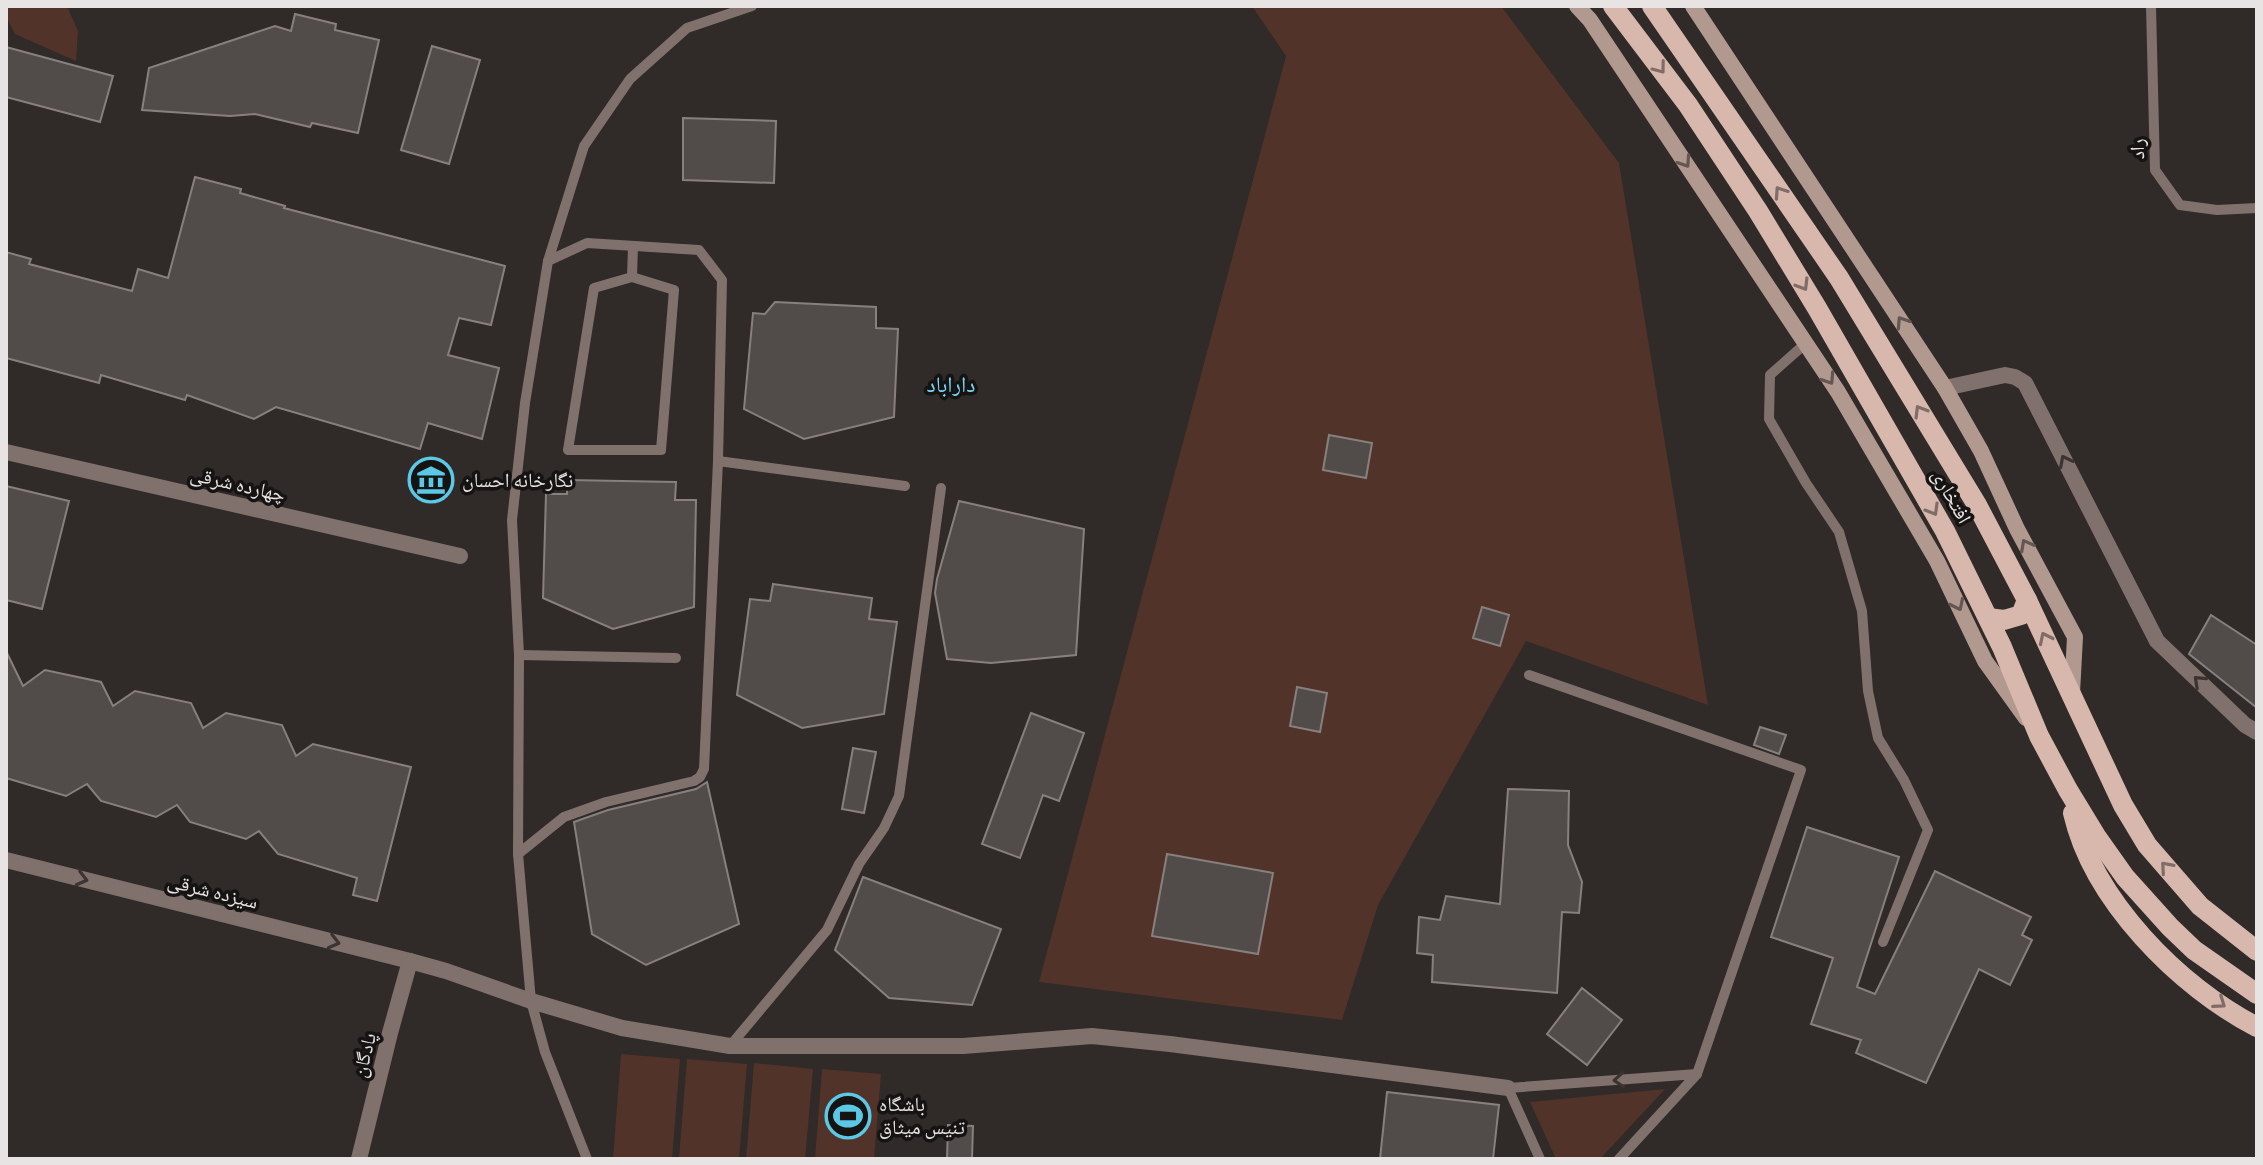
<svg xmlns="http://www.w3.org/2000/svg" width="2263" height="1165" viewBox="0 0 2263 1165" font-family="Manrope,'Noto Naskh Arabic',sans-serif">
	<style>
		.green { fill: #523329 }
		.building { fill: #514b49; stroke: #87807e; stroke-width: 2 }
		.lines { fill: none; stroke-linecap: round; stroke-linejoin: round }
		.lane { stroke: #81716c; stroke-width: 10 }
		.street { stroke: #81716c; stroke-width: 16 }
		.secondary { stroke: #b29990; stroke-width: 16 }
		.primary { stroke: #d8b7ac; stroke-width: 20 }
		.oneway { stroke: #816d67 }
		.oneway2 { stroke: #645652 }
		.oneway3 { stroke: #3b3432 }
		.labels { text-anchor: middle; stroke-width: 7; stroke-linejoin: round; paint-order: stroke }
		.street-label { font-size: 20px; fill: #e8e4e3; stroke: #161313 }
		.poi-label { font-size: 20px; fill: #e8e4e3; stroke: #161313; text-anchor: start }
		.neighbourhood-label { font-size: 22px; fill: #78d9f6; stroke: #161313 }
	</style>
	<rect width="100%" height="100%" fill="#302a28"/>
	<g class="green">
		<path d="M6,6H67L78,31L76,61L15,34L6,16Z"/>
		<path d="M1252,6H1501L1619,163L1708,705L1526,641L1378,905L1342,1020L1039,982L1286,56Z"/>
		<path d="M621,1054L680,1059L672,1159H613Z"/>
		<path d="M687,1059L747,1064L739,1159H679Z"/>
		<path d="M754,1063L813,1069L805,1159H746Z"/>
		<path d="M822,1069L881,1074L874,1159H815Z"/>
		<path d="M1665,1089L1600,1159H1556L1530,1102Z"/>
	</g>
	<g class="building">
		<path d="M295,14L336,24L335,30L379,40L358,133L312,123L310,127L255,114L230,116L142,110L149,68L275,26L291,31Z"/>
		<path d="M432,46L480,60L449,164L401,150Z"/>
		<path d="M6,47L113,76L100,122L6,97Z"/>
		<path d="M683,118L776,121L774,183L683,180Z"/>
		<path d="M195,177L241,189L240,193L285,206L284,208L505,266L491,325L459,318L448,355L499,368L482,439L428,423L420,449L276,407L254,419L187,395L185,400L101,375L99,383L6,358V252L31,259L29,264L132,291L138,269L168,278Z"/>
		<path d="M775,302L876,307V328L898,329L894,417L804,439L744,409L753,313L765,314Z"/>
		<path d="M1329,435L1372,443L1366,478L1323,470Z"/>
		<path d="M567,480L676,482L675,500H696L694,607L613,629L543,598L546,494H567Z"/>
		<path d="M6,486L69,501L42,609L6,600Z"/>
		<path d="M959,501L1084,529L1076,655L991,663L947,659L935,593L937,579Z"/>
		<path d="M773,584L872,598L869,619L897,622L884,714L802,728L737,695L750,599L770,601Z"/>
		<path d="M1482,607L1509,615L1500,646L1473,638Z"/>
		<path d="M2211,615L2257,645V708L2189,654Z"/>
		<path d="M6,651L23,686L45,670L101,682L113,706L135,691L191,703L203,728L226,713L282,725L296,756L313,744L411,767L377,901L353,895L357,878L278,854L259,831L246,839L190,822L177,805L156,817L101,801L87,784L66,796L6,778Z"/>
		<path d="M1297,687L1327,693L1320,732L1290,726Z"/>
		<path d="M1031,713L1084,733L1059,801L1043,795L1020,858L982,844Z"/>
		<path d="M1760,727L1786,735L1779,754L1754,745Z"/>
		<path d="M853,748L876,752L864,813L842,809Z"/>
		<path d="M707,782L739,924L646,965L592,934L574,822L608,810L696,789Z"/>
		<path d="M1508,789L1569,791L1568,845L1582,882L1579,913L1562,912L1557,993L1432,982L1433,955L1417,953L1419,917L1440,920L1446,896L1500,904Z"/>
		<path d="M1807,827L1899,857L1857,987L1875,994L1935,871L2031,917L2022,935L2032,940L2010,985L1979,969L1926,1083L1856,1053L1861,1040L1811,1024L1833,958L1771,937Z"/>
		<path d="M1167,854L1273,873L1258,954L1152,936Z"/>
		<path d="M863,877L1001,929L972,1005L889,998L835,950Z"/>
		<path d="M1582,988L1622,1020L1587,1065L1547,1034Z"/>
		<path d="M1387,1092L1499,1105L1493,1159H1380Z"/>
		<path d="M948,1125L973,1126L972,1159H947Z"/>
	</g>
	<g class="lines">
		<g class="lane">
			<path d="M2151,6L2155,170L2180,205L2217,210L2257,208"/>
			<path d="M632,277L594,288L568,450H661L674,290L632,277L633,246"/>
			<path d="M1806,343L1770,375L1769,419L1806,483L1839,532L1862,611L1868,691L1878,738L1904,780L1928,830L1883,942"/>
			<path d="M718,461L905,486"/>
			<path d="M519,655L676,658"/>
			<path d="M1529,675L1801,770L1697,1074L1619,1159"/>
			<path d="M518,854L564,817L606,802L694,781L700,777L704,769L718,461L722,280L699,250L587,243L548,261"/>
			<path d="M730,1046L827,930L859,864L884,828L899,796L941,488"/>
			<path d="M587,1159L545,1052L531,1001L518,854L519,655L512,520L525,403L548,261L584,146L630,79L687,28L752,6"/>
			<path d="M1540,1159L1508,1088L1697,1074"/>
		</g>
		<g class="street">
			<path d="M1945,388L2005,375L2015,377L2025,383L2157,641L2245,725L2257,732"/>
			<path d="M6,452L460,556"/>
			<path d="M6,860L410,961L446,971L531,1001L622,1028L730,1046H963L1092,1036L1170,1044L1508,1088"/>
			<path d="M359,1159L390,1033L410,961"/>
		</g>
		<g class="secondary">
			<path d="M1577,6L1590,20L1838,392L1937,561L1985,661L2026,718"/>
			<path d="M1693,6L1945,388L1981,451L2017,529L2075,637L2072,693"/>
		</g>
		<g class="primary">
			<path d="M1613,6L1688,105L1758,211L1817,308L1945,531L2002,647L2039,736L2068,790L2096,836L2125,877L2170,927L2194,950L2257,994"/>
			<path d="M1652,6L1839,278L1977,505L2027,600L2123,805L2147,845L2200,906L2257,951"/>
			<path d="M1988,618L2004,620L2021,615L2027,600"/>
			<path d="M2073,813C2093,900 2179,987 2257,1027"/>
		</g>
	</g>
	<defs><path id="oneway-chevron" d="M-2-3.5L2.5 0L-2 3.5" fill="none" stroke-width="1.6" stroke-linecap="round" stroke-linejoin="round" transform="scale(2)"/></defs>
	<g class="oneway">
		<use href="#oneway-chevron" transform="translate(1660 68) rotate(53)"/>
		<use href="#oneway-chevron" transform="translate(1780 192) rotate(-124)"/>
		<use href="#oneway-chevron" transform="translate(1803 285) rotate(59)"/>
		<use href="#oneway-chevron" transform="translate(1920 411) rotate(-121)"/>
		<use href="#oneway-chevron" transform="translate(1933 510) rotate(60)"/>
		<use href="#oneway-chevron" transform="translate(2045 638) rotate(-116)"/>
		<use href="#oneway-chevron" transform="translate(2166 867) rotate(-131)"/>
		<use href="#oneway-chevron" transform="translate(2220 1003) rotate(35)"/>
	</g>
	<g class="oneway2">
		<use href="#oneway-chevron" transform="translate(1685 162) rotate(56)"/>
		<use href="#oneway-chevron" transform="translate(1902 322) rotate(-123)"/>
		<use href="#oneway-chevron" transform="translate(1829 379) rotate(57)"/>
		<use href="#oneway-chevron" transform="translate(2026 545) rotate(-118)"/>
		<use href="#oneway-chevron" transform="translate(1958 605) rotate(64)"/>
	</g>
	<g class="oneway3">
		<use href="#oneway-chevron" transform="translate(2065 461) rotate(-117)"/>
		<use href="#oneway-chevron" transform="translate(2199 681) rotate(-137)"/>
		<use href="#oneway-chevron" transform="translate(82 879) rotate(14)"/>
		<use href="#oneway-chevron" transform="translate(334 942) rotate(14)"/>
		<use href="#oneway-chevron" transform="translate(1619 1080) rotate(176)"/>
	</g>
	<defs>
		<g id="museum-ring" transform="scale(2.3)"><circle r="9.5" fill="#161313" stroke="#5bc8e6" stroke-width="1.5"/><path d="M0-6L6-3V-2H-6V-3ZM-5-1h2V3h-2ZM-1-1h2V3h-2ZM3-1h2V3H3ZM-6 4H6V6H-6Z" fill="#5bc8e6"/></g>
		<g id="stadium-ring" transform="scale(2.3)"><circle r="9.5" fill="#161313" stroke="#5bc8e6" stroke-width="1.5"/><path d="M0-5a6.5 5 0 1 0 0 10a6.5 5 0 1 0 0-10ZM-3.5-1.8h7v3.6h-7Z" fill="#5bc8e6"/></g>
	</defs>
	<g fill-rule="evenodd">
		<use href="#museum-ring" x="431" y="480"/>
		<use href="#stadium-ring" x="848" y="1116"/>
	</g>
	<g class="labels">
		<g class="street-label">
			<text transform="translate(2137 149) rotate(-91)" y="7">راد</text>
			<text transform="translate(238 484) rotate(13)" y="7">چهارده شرقی</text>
			<text transform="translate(1952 496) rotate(61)" y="7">افتخاری</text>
			<text transform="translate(213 891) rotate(14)" y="7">سیزده شرقی</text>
			<text transform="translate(364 1055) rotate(-76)" y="7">پادگان</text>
		</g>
		<g class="poi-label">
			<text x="462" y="487">نگارخانه احسان</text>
			<text x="879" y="1111">باشگاه<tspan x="879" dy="23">تنيس ميثاق</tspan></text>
		</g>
		<g class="neighbourhood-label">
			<text x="951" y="392">داراباد</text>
		</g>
	</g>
	<rect width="2263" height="1165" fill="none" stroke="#e8e4e3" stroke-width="16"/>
</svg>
